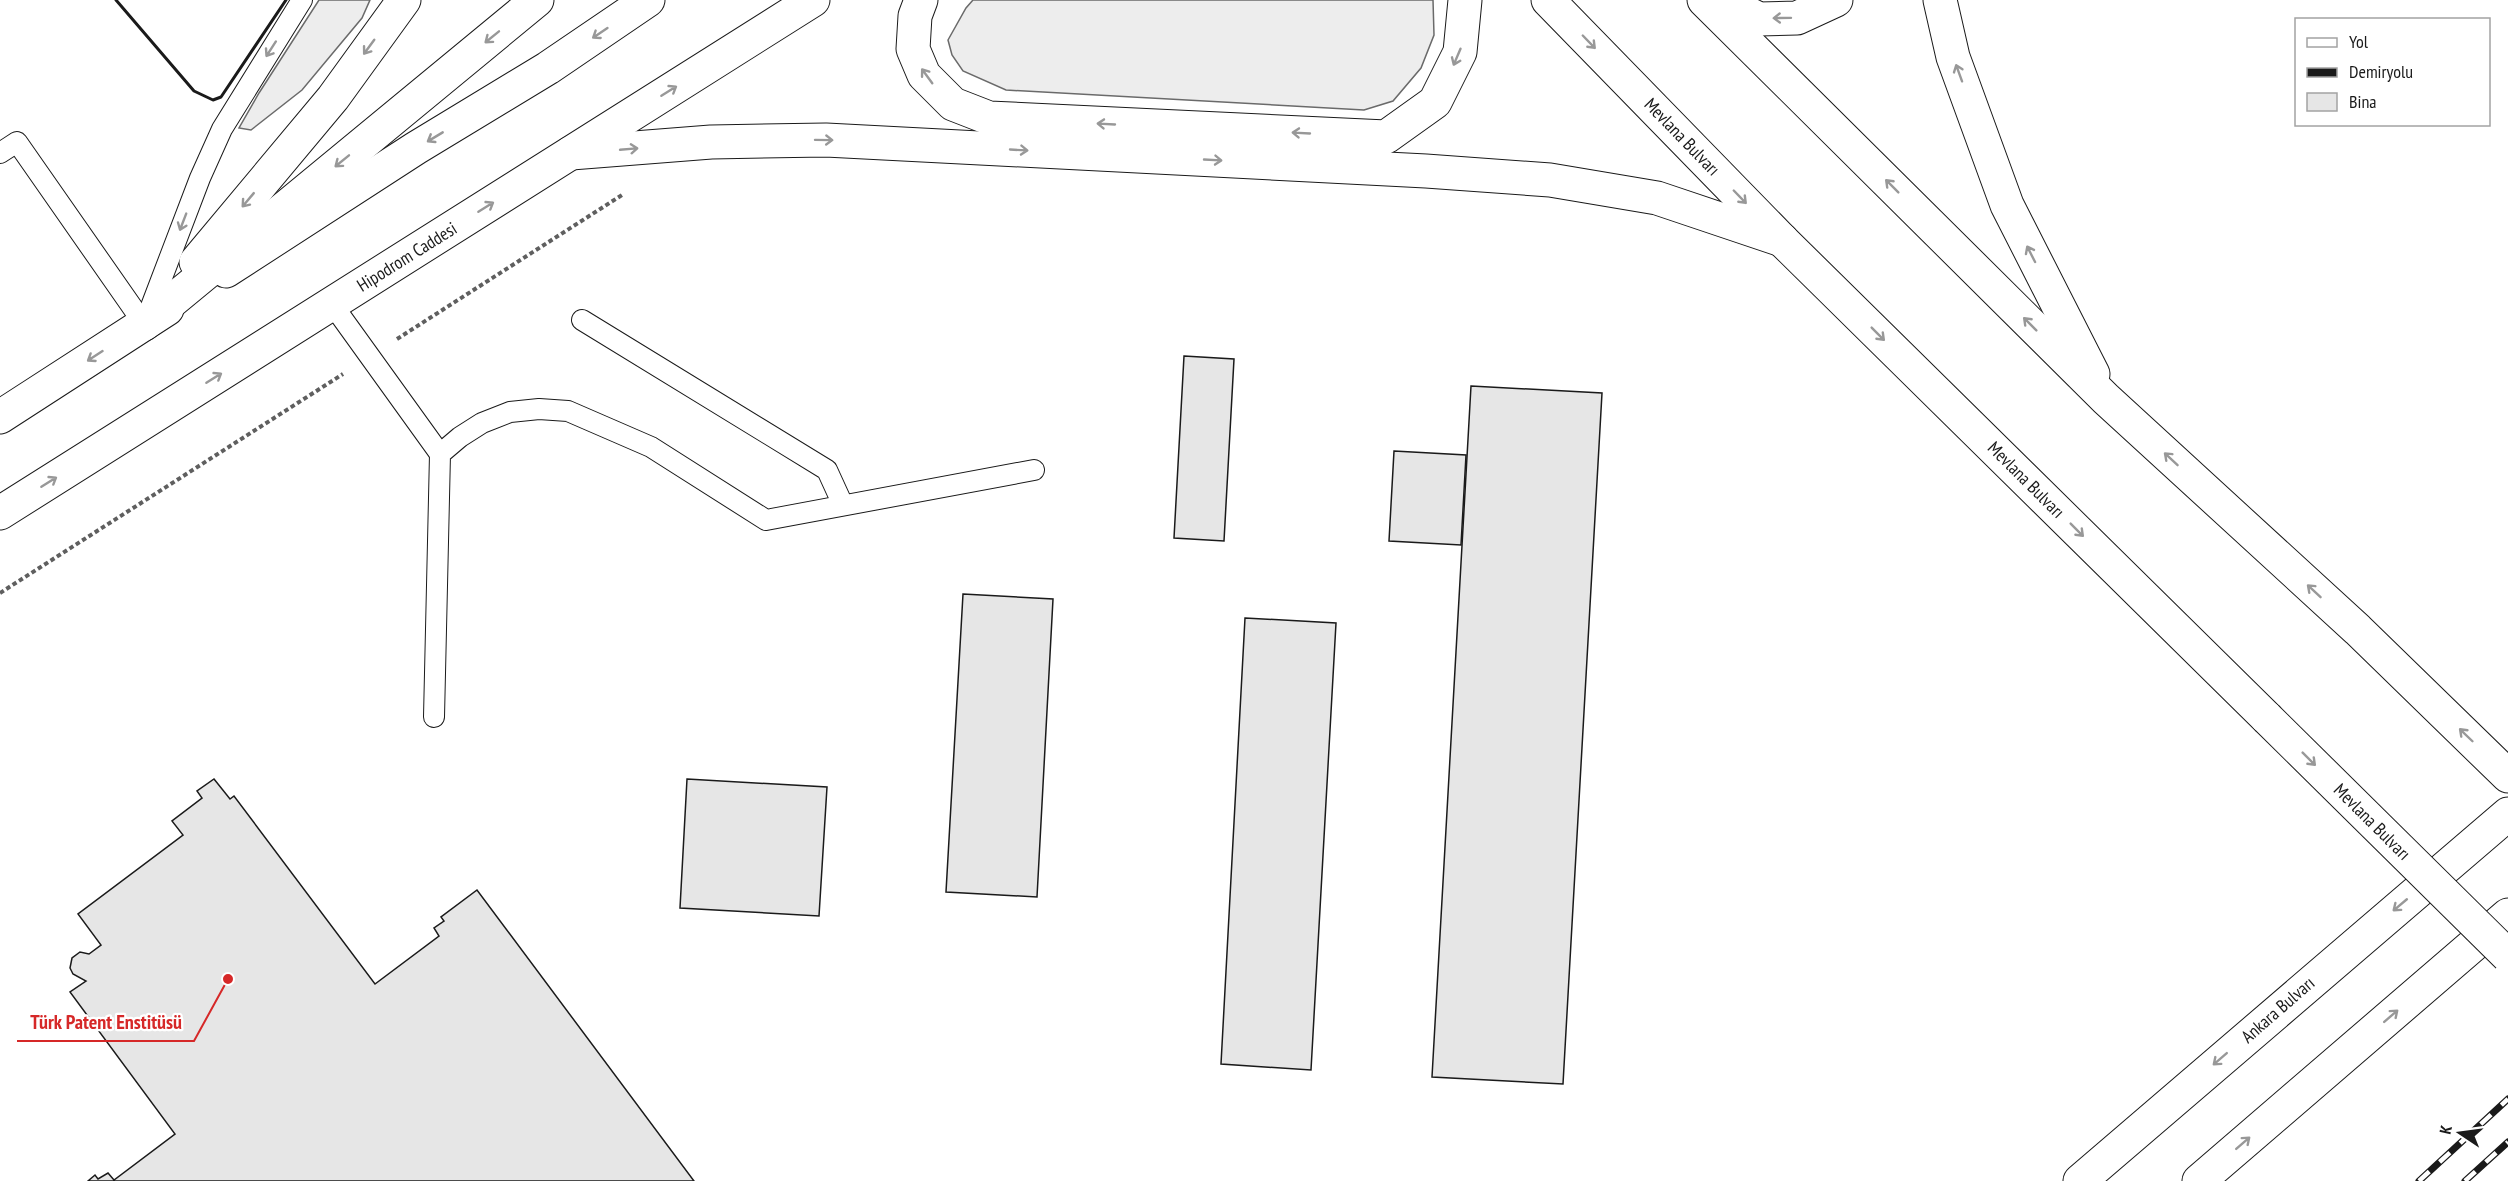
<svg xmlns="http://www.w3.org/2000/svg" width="2508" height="1181" viewBox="0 0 2508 1181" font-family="'PT Sans Narrow',sans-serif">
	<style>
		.built { fill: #ededed; stroke: #6a6a6a; stroke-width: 1.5 }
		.building { fill: #e6e6e6; stroke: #1a1a1a; stroke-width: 1.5 }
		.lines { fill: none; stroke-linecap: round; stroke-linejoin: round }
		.lane-casing { stroke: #1a1a1a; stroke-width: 22 }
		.primary-casing { stroke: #1a1a1a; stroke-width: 35 }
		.highway-casing { stroke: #1a1a1a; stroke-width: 35 }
		.path { stroke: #5f5f5f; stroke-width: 4; stroke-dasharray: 4.5 3; stroke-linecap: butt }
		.lane { stroke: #fff; stroke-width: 20 }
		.primary { stroke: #fff; stroke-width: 33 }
		.highway { stroke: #fff; stroke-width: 33 }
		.rail-casing { stroke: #1a1a1a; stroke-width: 7 }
		.rail { stroke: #fff; stroke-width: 4.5; stroke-dasharray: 14; stroke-linecap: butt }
		.highway-bridge-casing { stroke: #1a1a1a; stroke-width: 35; stroke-linecap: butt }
		.highway-bridge { stroke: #fff; stroke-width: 33 }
		.wall { stroke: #1a1a1a; stroke-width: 3 }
		.oneway { stroke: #989898 }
		.labels { text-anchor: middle; stroke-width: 4.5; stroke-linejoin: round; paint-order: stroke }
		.street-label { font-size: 18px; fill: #1a1a1a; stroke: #fff }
		.leader { fill: none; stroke: #d62828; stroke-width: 2 }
		.callout-dot { fill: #d62828; stroke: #fff; stroke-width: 2 }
		.callout-label { font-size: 20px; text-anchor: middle; font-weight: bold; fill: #d62828; stroke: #fff; stroke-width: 4.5; stroke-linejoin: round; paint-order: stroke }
	</style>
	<rect width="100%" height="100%" fill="#fff"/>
	<g class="built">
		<path d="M319,0H370L362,18L302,90L251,130L239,128L259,93Z"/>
		<path d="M973,0H1433L1434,35L1421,68L1393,101L1364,110L1006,90L963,71L952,55L948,40L966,8Z"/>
	</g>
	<g class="building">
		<path d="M1184,356L1234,359L1224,541L1174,538Z"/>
		<path d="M1471,386L1602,393L1563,1084L1432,1077Z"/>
		<path d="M1394,451L1466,455L1461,545L1389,541Z"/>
		<path d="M963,594L1053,599L1037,897L946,892Z"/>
		<path d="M1245,618L1336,623L1311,1070L1221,1064Z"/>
		<path d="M214,779L230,799L234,796L375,984L439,936L434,928L444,921L441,917L477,890L694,1181H88L95,1175L98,1179L108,1173L114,1180L175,1134L70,992L86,981L73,974L70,968L72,958L80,952L89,954L101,945L78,914L183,835L172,821L202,798L197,791Z"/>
		<path d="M687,779L827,787L819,916L680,908Z"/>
	</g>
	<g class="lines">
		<g class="lane-casing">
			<g id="lane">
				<path d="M0,153L17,142L144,324"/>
				<path d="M332,304L440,454"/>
				<path d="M147,317L200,178L222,129L302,0"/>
				<path d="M582,320L827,470L843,505"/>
				<path d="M434,717L440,454L460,437L482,423L510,412L539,409L568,411L651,447L766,520L1034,470"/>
			</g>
		</g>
		<g class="primary-casing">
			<g id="primary">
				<path d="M226,271L416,148L548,68L648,0"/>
				<path d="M0,417L167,309"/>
				<path d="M0,513L813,0"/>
				<path d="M2080,1181L2508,814"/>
				<path d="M2199,1181L2508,915"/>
			</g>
		</g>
		<g class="highway-casing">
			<g id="highway">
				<path d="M921,0L915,16L913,49L924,75L953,104L989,118L1386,137L1435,102L1460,52L1465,0"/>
				<path d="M1548,0L1782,240L2267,718"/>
				<path d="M1704,0L2106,399L2358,630L2508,776"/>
				<path d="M1721,0L1759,19L1797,18L1836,0"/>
				<path d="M1940,0L1953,57L2007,205L2093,374"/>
				<path d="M571,153L711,142L826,140L1426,171L1550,180L1657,198L1782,240"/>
				<path d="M196,262L333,98L404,0"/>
				<path d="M144,324L537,0"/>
			</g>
		</g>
		<g class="path">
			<path d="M397,339L622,195"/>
			<path d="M0,593L343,374"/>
		</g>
		<use href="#lane" class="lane"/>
		<use href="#primary" class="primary"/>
		<use href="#highway" class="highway"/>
		<g class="rail-casing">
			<g id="rail">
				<path d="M2419,1181L2508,1099"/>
				<path d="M2465,1181L2508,1142"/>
			</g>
		</g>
		<use href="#rail" class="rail"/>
		<g class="highway-bridge-casing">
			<path id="highway-bridge" d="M2267,718L2508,956"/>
		</g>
		<use href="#highway-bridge" class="highway-bridge"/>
		<path class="wall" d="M116,0L194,91L213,100L221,97L286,0"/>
	</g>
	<defs><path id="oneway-shaft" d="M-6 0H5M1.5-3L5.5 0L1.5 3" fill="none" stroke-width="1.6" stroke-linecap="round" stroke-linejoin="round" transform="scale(1.5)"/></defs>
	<g class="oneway">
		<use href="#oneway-shaft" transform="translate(1782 18) rotate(179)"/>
		<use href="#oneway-shaft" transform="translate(600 33) rotate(146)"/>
		<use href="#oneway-shaft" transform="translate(492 37) rotate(141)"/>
		<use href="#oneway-shaft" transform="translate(1589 42) rotate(46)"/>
		<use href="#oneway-shaft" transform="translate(369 47) rotate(126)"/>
		<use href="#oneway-shaft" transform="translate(271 49) rotate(123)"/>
		<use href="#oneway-shaft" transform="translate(1457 57) rotate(113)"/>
		<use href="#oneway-shaft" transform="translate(1959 73) rotate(-110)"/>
		<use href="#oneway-shaft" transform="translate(927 76) rotate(-126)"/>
		<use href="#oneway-shaft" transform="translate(669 91) rotate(-32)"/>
		<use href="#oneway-shaft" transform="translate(1106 124) rotate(-177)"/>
		<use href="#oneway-shaft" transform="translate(1301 133) rotate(-177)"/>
		<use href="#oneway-shaft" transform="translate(435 137) rotate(149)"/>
		<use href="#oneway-shaft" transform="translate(824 140) rotate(1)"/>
		<use href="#oneway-shaft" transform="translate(629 149) rotate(-5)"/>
		<use href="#oneway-shaft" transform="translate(1019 150) rotate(3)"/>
		<use href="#oneway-shaft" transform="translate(1213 160) rotate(3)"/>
		<use href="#oneway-shaft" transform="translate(342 161) rotate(141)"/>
		<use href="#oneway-shaft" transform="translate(1892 186) rotate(-135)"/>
		<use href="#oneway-shaft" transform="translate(1740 197) rotate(46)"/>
		<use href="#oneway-shaft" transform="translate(248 200) rotate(130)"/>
		<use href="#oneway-shaft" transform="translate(486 207) rotate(-32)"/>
		<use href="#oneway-shaft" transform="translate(183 222) rotate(111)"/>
		<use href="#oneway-shaft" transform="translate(2031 254) rotate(-117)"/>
		<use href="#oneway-shaft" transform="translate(2030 324) rotate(-135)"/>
		<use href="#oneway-shaft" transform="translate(1878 334) rotate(45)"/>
		<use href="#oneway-shaft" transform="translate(95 356) rotate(147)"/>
		<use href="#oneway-shaft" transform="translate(214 378) rotate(-32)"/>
		<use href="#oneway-shaft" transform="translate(2171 459) rotate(-137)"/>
		<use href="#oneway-shaft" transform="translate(49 482) rotate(-32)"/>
		<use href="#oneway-shaft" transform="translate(2077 530) rotate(45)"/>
		<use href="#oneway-shaft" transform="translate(2314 591) rotate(-137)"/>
		<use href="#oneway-shaft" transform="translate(2466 735) rotate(-136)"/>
		<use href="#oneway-shaft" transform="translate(2309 759) rotate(45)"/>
		<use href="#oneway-shaft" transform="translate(2400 905) rotate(140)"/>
		<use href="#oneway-shaft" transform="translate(2391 1016) rotate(-41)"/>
		<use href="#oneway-shaft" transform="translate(2220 1059) rotate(139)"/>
		<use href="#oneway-shaft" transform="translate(2243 1143) rotate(-41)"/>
	</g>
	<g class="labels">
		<g class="street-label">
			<text transform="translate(1682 137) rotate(46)" y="6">Mevlana Bulvarı</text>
			<text transform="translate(407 257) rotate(-32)" y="6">Hipodrom Caddesi</text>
			<text transform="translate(2026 480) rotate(45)" y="6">Mevlana Bulvarı</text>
			<text transform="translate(2372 822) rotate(45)" y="6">Mevlana Bulvarı</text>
			<text transform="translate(2278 1010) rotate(-41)" y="6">Ankara Bulvarı</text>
		</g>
	</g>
	<path class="leader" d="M228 979L194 1041H17"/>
	<circle class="callout-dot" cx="228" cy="979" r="6"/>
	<g class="callout-label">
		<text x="106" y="1029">Türk Patent Enstitüsü</text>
	</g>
	<rect x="2295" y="18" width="195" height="108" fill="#ffffff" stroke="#a3a3a3" stroke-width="1.5"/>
	<rect x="2307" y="38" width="30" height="9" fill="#ffffff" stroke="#a3a3a3" stroke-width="1.5"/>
	<text x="2349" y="48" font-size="18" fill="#1a1a1a">Yol</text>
	<rect x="2307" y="68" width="30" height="9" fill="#1a1a1a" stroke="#a3a3a3" stroke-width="1.5"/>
	<text x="2349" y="78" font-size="18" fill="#1a1a1a">Demiryolu</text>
	<rect x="2307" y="93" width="30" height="18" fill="#e6e6e6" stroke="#a3a3a3" stroke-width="1.5"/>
	<text x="2349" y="108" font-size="18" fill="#1a1a1a">Bina</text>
	<g transform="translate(2460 1133) rotate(283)" stroke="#ffffff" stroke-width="4.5" paint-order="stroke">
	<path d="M0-4.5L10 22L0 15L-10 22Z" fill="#1a1a1a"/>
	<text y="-9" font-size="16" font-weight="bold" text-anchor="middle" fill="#1a1a1a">K</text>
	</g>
</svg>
